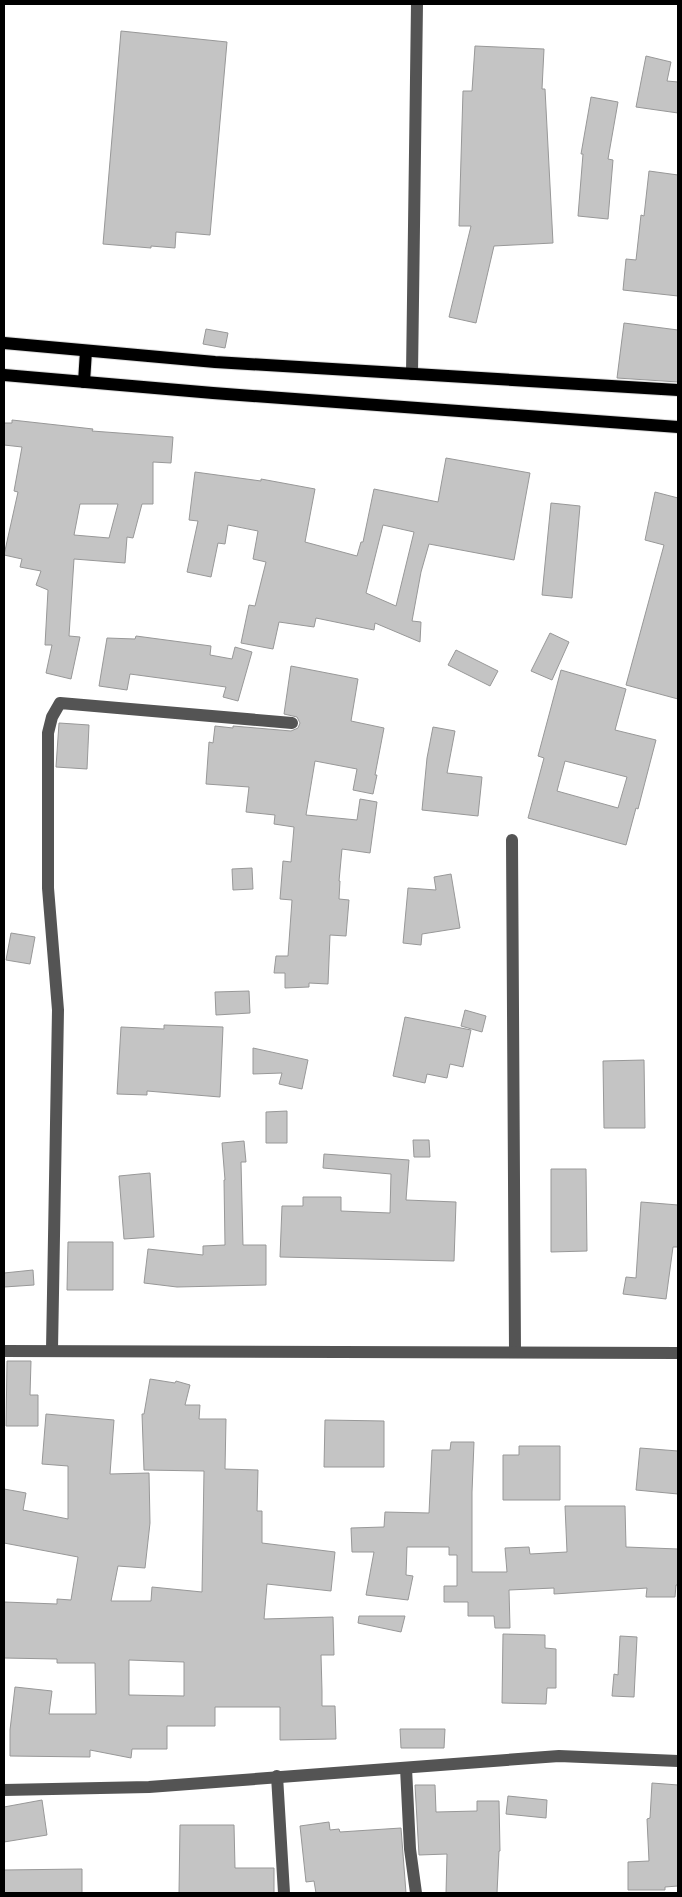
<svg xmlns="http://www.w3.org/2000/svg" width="682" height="1897" viewBox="0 0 682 1897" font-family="'IBM Plex Sans',sans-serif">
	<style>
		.building { fill: #c4c4c4; stroke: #989898; fill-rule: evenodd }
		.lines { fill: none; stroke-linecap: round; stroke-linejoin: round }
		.major-casing { stroke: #dbdbdb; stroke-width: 14 }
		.minor { stroke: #545454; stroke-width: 12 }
		.major { stroke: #000; stroke-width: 12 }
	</style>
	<rect width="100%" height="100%" fill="#fff"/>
	<g class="building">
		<path d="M121,31L227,42L210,235L176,232L175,248L151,246V248L103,244Z"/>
		<path d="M475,46L544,49L542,89H545L553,243L494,246L476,323L449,317L471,226H459L463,91H472Z"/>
		<path d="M646,56L671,62L667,81L678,82V113L636,107Z"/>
		<path d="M591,97L618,102L608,159L613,160L608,219L578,216L583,154H581Z"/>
		<path d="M649,171L678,175V296L623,290L626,259L636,260L641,215L644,216Z"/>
		<path d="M624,323L678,330V382L617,378Z"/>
		<path d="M206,329L228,333L225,348L203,344Z"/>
		<path d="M12,420L93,429L92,431L173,437L171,463L153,462V504H142L133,538L127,537L125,563L74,559L69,636L80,637L71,679L46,673L52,645H45L48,590L36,585L41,571L20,567L22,559L4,555L18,492L14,491L22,447L4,445V423H12ZM80,504H118L109,538L74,535Z"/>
		<path d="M446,458L530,473L514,560L429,544L421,572L412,621L421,622L420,642L375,623L374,630L316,618L314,627L279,622L273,649L241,643L249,605L255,606L266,562L253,559L258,531L228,525L225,544L218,543L211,577L187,572L198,521L189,520L195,472L261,481V479L315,489L305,542L357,556L361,542H363L374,489L438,502ZM383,525L414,532L396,606L366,593Z"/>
		<path d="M655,492L678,498V699L626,685L664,545L645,540Z"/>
		<path d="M551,503L580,506L572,598L542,595Z"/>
		<path d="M550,633L569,642L552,680L531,671Z"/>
		<path d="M136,636L211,646L210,655L232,659L235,647L252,652L238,701L223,697L226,687L130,674L127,690L99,686L107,638L135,639Z"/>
		<path d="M456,650L498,671L490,686L448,665Z"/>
		<path d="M291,666L358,679L351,721L384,728L375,775H377L373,794L353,790L357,769L315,761L306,815L357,820L360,799L377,802L370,853L342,849L339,881H340L339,899L349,900L346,936L330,935L328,984L309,983V987L285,988V973H274L276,956H288L292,900L280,899L283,861L291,862L294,827L274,824L275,815L246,812L249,787L206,784L209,742L213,743L215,726L233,728V726L291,731L298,728L300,723L297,717L284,714Z"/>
		<path d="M561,670L626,689L615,730L656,740L638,809L636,808L626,845L528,818L544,758L538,756ZM565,761L627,777L618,808L557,791Z"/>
		<path d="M59,723L89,725L87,769L56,767Z"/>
		<path d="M433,727L455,731L447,773L482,777L478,816L422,810L427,758Z"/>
		<path d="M252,868L253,889L233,890L232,869Z"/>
		<path d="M451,874L460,928L422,934L421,945L403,943L408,888L436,890L434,877Z"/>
		<path d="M11,933L35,937L30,964L6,960Z"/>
		<path d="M249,991L250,1013L216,1015L215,992Z"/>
		<path d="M465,1010L486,1016L482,1032L461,1026Z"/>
		<path d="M405,1017L471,1030L463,1067L450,1064L447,1078L427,1074L425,1083L393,1076Z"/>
		<path d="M164,1025L223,1027L220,1097L147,1091V1095L117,1094L121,1027L164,1029Z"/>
		<path d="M253,1048L308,1060L302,1089L279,1084L282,1073L253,1074Z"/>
		<path d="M644,1060L645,1128H604L603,1061Z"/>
		<path d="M287,1111V1143H266V1112Z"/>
		<path d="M413,1140H429L430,1157H414Z"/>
		<path d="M244,1141L246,1162H241L243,1245H266V1285L177,1287L144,1283L148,1249L203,1255V1246L225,1245L224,1180H225L222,1143Z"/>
		<path d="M324,1154L409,1160L406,1200L456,1202L454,1261L280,1257L282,1206H303V1197H341V1211L390,1213L391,1174L323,1168Z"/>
		<path d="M551,1169H586L587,1251L551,1252Z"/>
		<path d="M150,1173L154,1237L124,1239L119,1176Z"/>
		<path d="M641,1202L678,1205V1247H673L666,1299L623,1294L626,1277L636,1278Z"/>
		<path d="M68,1242H113V1290H67Z"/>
		<path d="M33,1270L34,1285L4,1287V1273Z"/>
		<path d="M7,1361H31L30,1395H38V1426H6Z"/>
		<path d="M150,1379L175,1383L176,1381L190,1385L185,1405H200L199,1419H226L225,1469L258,1470L257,1511H262V1543L335,1552L331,1591L267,1584L264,1619L333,1617L334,1655H321L322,1691V1706H335L336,1739L280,1740V1707H215V1726H167V1749H132L131,1758L90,1750V1757L10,1756V1730L15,1687L52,1691L49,1714H96L95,1663H57V1659L4,1658V1602L57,1604V1599L71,1600L78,1557L4,1543V1489L26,1493L23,1510L68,1519V1466L42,1464L46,1414L114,1420L110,1474L149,1473L150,1523L145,1568L118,1566L111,1601H151L152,1587L202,1592L204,1471L144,1470L142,1414H144ZM129,1660L184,1662V1696L129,1695Z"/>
		<path d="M325,1420L384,1421V1467H324Z"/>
		<path d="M451,1442H474L472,1492V1572H507L505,1548L529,1547L530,1554L567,1552L565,1506H625L626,1547L678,1549V1585H676L675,1597H646L647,1588L554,1594V1588L509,1590L510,1628H495L494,1616H468V1602H444V1586H457V1555H449V1547H407L406,1575L413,1576L408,1600L366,1595L374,1552H352L351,1528L384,1527L385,1512L429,1513L432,1450H450Z"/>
		<path d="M519,1446H560V1500H503V1455H519Z"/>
		<path d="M640,1448L678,1451V1494L636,1490Z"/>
		<path d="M359,1616H405L401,1632L358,1623Z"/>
		<path d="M503,1634L545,1635V1648L556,1649V1688H547L546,1704L502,1703Z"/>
		<path d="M620,1636L637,1637L634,1697L612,1696L614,1674L618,1675Z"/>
		<path d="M400,1729H445L444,1748H401Z"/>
		<path d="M652,1783L678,1785V1886L665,1887V1890H628V1862L649,1861L647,1819L650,1818Z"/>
		<path d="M415,1785H435L436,1812L477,1811V1801H499L500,1851H499L497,1893H446L447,1854L419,1855Z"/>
		<path d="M508,1796L547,1800L546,1818L506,1814Z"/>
		<path d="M42,1800L47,1835L4,1842V1807Z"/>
		<path d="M329,1822L330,1830L339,1829L340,1832L401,1828L406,1893H316L314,1881L306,1882L300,1826Z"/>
		<path d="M180,1825H234L235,1868H274V1893H179Z"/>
		<path d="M82,1869V1893H4V1870Z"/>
	</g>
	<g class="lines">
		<g class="major-casing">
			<g id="major">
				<path d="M4,343L215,362L678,390"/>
				<path d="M4,375L213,393L678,427"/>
				<path d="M84,382L86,351"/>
			</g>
		</g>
		<g class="minor">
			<path d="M412,374L417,4"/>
			<path d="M512,840L515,1352"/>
			<path d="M52,1350L58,1010L48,888V733L52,717L60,703L292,723"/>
			<path d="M4,1351L678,1353"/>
			<path d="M406,1768L410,1849L416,1893"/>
			<path d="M277,1776L284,1893"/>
			<path d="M4,1790L149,1787L559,1756L678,1761"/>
		</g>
		<use href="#major" class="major"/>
	</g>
	<rect width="682" height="1897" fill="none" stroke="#000000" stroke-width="10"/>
</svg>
